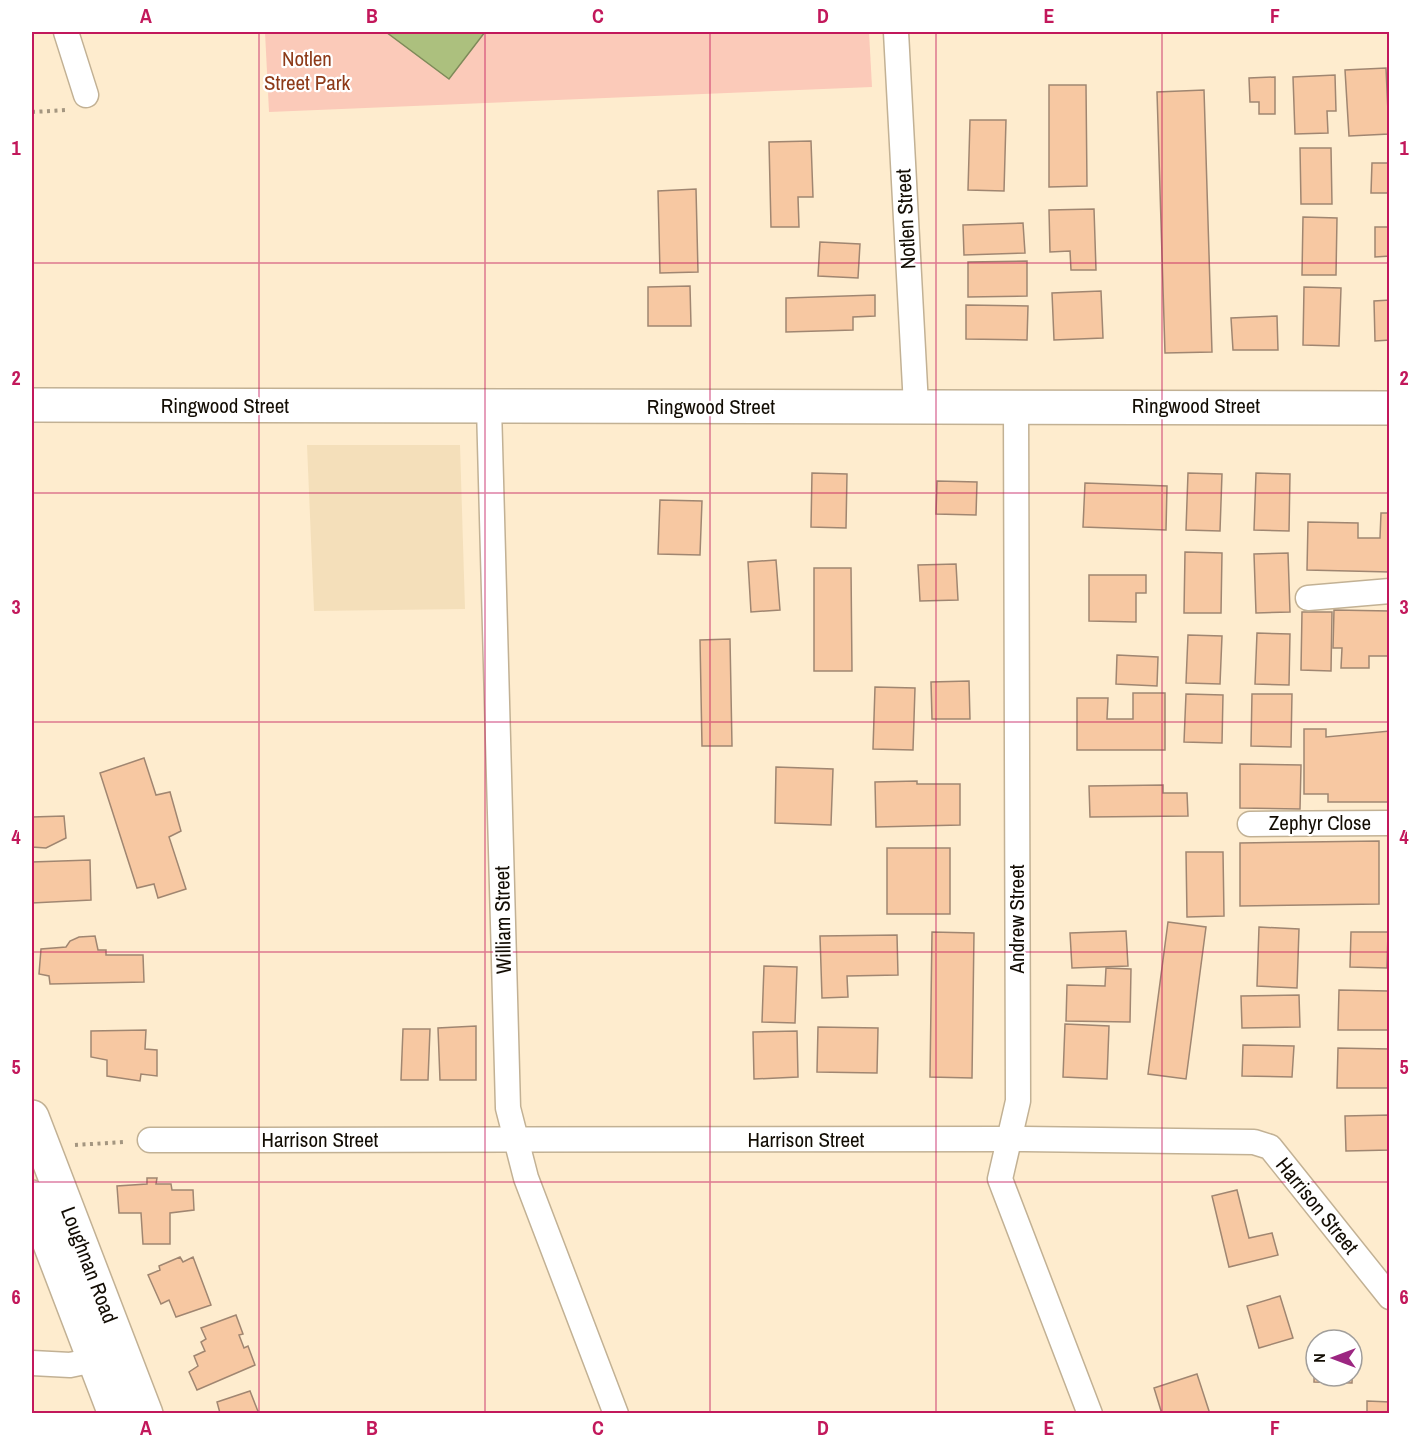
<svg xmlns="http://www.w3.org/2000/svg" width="1421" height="1445" viewBox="0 0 1421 1445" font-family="'Archivo Narrow',sans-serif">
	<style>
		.built { fill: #f4dfba }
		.green { fill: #fbcab9 }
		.water { fill: #acc07e; stroke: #7e8a59; stroke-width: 1.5 }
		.building { fill: #f7c8a2; stroke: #a08671; stroke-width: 1.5 }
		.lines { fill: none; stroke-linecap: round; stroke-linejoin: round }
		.street-casing { stroke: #c2b194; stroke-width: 27 }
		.secondary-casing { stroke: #c2b194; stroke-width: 36 }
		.path { stroke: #a49680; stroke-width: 4; stroke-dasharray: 3 4.5; stroke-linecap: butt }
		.street { stroke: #fff; stroke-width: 24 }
		.secondary { stroke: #fff; stroke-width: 33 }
		.grid { fill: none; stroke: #c2185b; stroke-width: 1.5; stroke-opacity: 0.55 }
		.labels { text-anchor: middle; stroke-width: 4.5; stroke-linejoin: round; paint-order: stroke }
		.park-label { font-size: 21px; fill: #8d3a19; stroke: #fff }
		.street-label { font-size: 21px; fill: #130d04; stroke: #fff }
		.neatline { fill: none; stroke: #c2185b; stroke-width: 2 }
		.grid-label { font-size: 20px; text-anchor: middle; font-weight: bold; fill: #c2185b }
	</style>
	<rect width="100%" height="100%" fill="#feecce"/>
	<path class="built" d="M307,445H460L465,609L314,611Z"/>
	<path class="green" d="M265,32H869L872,87L269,112Z"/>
	<path class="water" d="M386,32H485L449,79Z"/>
	<g class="building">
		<path d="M1386,68L1389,134L1349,136L1345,70Z"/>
		<path d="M1335,75L1336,111H1327L1328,133L1295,134L1293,77Z"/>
		<path d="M1275,77V114H1259V102H1250L1249,78Z"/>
		<path d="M1049,85H1086L1087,186L1049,187Z"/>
		<path d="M1204,90L1212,352L1165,353L1157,92Z"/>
		<path d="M970,120H1006L1004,191L968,190Z"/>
		<path d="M811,141L813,197H798L799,227H771L769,142Z"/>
		<path d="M1300,148H1331L1332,204H1301Z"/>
		<path d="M1372,163H1390V193H1371Z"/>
		<path d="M696,189L698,272L660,273L658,191Z"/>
		<path d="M1094,209L1096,270H1071L1070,251L1050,252L1049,210Z"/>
		<path d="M1303,217L1337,218L1336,275H1302Z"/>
		<path d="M1023,223L1025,253L964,255L963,225Z"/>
		<path d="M1375,227H1390V256L1375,257Z"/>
		<path d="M820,242L860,244L858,278L818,276Z"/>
		<path d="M1027,261V296L968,297V262Z"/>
		<path d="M690,286L691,326H648V287Z"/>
		<path d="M1304,287L1341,288L1339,346L1303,345Z"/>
		<path d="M1101,291L1103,338L1054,340L1052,293Z"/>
		<path d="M875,295V316L853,317V330L786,332V298Z"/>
		<path d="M1390,300V340L1375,341L1374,301Z"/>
		<path d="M966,305L1028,306L1027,340L966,339Z"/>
		<path d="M1277,316L1278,350H1233L1231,318Z"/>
		<path d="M812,473L847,474L846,528L811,527Z"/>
		<path d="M1188,473L1222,474L1220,531L1186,530Z"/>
		<path d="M1256,473L1290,474L1289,531L1254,530Z"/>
		<path d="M937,481L977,482L976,515L936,514Z"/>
		<path d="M1085,483L1167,486L1166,530L1083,527Z"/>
		<path d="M660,500L702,501L700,555L658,554Z"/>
		<path d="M1381,513H1390V572L1307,570L1308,522L1358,523V538H1380Z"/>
		<path d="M1185,552L1222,553L1221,613H1184Z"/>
		<path d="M1288,553L1290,612L1256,613L1254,554Z"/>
		<path d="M776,560L780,610L751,612L748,562Z"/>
		<path d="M956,564L958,600L920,601L918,565Z"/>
		<path d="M814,568H851L852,671H814Z"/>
		<path d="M1089,575H1146V593H1136V622L1089,621Z"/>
		<path d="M1334,610L1390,611V656H1369V668H1341L1342,648H1333Z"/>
		<path d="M1302,612H1332L1331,671L1301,670Z"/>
		<path d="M1257,633L1290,634L1289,685L1255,684Z"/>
		<path d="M1188,635L1222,636L1220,684L1186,683Z"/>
		<path d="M730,639L732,746H702L700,640Z"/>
		<path d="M1117,655L1158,657L1157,686L1116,684Z"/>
		<path d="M969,681L970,719H932L931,682Z"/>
		<path d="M875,687L915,688L913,750L873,749Z"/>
		<path d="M1133,693H1165V750H1077V698H1108L1107,719H1133Z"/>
		<path d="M1186,694L1223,695L1222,743L1184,742Z"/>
		<path d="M1252,694H1292L1291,747L1251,746Z"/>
		<path d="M1304,729H1326V737L1390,731V802H1328V794H1304Z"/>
		<path d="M144,758L156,795L170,792L181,831L169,837L186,889L158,898L154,884L137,888L100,773Z"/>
		<path d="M1240,764L1301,765L1300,809L1240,808Z"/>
		<path d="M776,767L833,769L831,825L775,823Z"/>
		<path d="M917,781V784H960V825L876,827L875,782Z"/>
		<path d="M1163,785V793H1187L1188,816L1090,817L1089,786Z"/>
		<path d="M64,816L66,838L46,848L32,847V817Z"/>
		<path d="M1379,841V904L1240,906V843Z"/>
		<rect x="887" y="848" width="63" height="66"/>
		<path d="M1186,852H1223L1224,916L1187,917Z"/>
		<path d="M90,860L91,900L32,903V862Z"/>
		<path d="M1168,922L1206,927L1186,1079L1148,1074Z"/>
		<path d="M1259,927L1299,929L1297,988L1257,986Z"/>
		<path d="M1126,931L1128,966L1072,968L1070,933Z"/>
		<path d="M932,932L974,933L972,1078L930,1077Z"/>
		<path d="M1351,932H1388L1387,968L1350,967Z"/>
		<path d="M897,935L898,975L847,976L848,997L822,998L820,936Z"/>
		<path d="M95,936L98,950H106V955H143L144,982L50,984L49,976L39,974L41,949L66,947L70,941L79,937Z"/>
		<path d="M764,966L797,967L795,1023L762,1022Z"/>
		<path d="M1106,968L1131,969L1130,1022L1066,1021L1067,985L1105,986Z"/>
		<path d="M1339,990L1388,991V1030H1338Z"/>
		<path d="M1299,995L1300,1027L1242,1028L1241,996Z"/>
		<path d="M1065,1024L1109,1026L1107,1079L1063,1077Z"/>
		<path d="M476,1026V1080H440L438,1028Z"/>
		<path d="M818,1027L878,1028L877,1073L817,1072Z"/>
		<path d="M403,1029H430L428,1080H401Z"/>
		<path d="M146,1030L145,1049L157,1050V1076L141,1074L140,1081L107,1076V1060L91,1057V1031Z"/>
		<path d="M797,1031L798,1077L754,1079L753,1032Z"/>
		<path d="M1243,1045L1294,1046L1292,1077L1242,1076Z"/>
		<path d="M1338,1048L1390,1049V1088H1337Z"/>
		<path d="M1390,1115V1150L1346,1151L1345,1116Z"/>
		<path d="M147,1178H157L156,1184H171L172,1190H193L194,1210L170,1213V1244H143L141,1213H119L117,1186L147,1184Z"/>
		<path d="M1237,1190L1249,1238L1272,1233L1278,1255L1229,1267L1212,1196Z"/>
		<path d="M180,1257L183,1262L193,1257L211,1305L176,1317L169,1300L161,1304L148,1275L160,1270L159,1266Z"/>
		<path d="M1280,1296L1293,1338L1259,1348L1247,1306Z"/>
		<path d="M236,1315L243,1334L239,1335L244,1348L248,1346L255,1365L197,1390L189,1372L198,1366L194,1356L205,1351L201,1342L206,1339L201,1328Z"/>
		<path d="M1315,1346L1316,1376H1352L1353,1347L1352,1383L1314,1382Z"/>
		<path d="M1197,1374L1210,1414H1162L1154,1388Z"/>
		<path d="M250,1391L259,1414H218L220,1413L217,1402Z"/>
		<path d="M1367,1401L1390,1402V1414H1367Z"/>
	</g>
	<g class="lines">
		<g class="street-casing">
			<g id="street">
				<path d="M66,32L86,95"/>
				<path d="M896,32L916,406"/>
				<path d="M1016,405L1018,1101L1000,1179L1090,1414"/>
				<path d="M489,407L508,1108L526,1178L616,1414"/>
				<path d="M1308,598L1390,591"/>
				<path d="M1250,824L1390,823"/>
				<path d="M150,1140L1024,1139L1254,1142L1270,1147L1390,1297"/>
				<path d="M32,1363L70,1365L94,1360"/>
			</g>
		</g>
		<g class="secondary-casing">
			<g id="secondary">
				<path d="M32,405L1390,408"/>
				<path d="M32,1117L146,1414"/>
				<path d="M32,1197L115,1414"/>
			</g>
		</g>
		<g class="path">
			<path d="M32,112L67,110"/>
			<path d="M75,1145L124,1142"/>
		</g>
		<use href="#street" class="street"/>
		<use href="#secondary" class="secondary"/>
	</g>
	<path class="grid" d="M259,32V1414M485,32V1414M710,32V1414M936,32V1414M1162,32V1414M32,263H1390M32,493H1390M32,722H1390M32,952H1390M32,1182H1390"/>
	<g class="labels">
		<g class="park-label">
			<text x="307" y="66">Notlen<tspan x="307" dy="24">Street Park</tspan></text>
		</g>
		<g class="street-label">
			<text transform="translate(906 219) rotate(-93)" y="7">Notlen Street</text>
			<text x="225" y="413">Ringwood Street</text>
			<text x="1196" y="413">Ringwood Street</text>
			<text x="711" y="414">Ringwood Street</text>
			<text x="1320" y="830">Zephyr Close</text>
			<text transform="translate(1017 919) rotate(-90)" y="7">Andrew Street</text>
			<text transform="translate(503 920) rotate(-91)" y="7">William Street</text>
			<text x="320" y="1147">Harrison Street</text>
			<text x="806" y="1147">Harrison Street</text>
			<text transform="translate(1317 1206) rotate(51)" y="7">Harrison Street</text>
			<text transform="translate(89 1265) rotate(69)" y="7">Loughnan Road</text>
		</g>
	</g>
	<rect width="1421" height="1445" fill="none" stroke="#ffffff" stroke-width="66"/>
	<g transform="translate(1334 1358) rotate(270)"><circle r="28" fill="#ffffff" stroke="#a19e9b" stroke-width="1.5"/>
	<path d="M0-4.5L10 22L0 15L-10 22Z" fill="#9c2681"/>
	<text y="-9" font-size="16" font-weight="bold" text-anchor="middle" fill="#130d04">N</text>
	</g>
	<rect x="33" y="33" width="1355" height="1379" class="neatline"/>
	<g class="grid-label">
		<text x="146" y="23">A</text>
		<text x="372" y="23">B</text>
		<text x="598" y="23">C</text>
		<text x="823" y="23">D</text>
		<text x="1049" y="23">E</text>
		<text x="1275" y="23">F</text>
		<text x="16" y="155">1</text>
		<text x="1404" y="155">1</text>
		<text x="16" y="385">2</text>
		<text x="1404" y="385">2</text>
		<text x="16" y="614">3</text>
		<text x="1404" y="614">3</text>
		<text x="16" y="844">4</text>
		<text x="1404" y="844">4</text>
		<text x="16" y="1074">5</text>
		<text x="1404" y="1074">5</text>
		<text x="16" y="1304">6</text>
		<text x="1404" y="1304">6</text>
		<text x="146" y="1435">A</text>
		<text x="372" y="1435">B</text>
		<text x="598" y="1435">C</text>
		<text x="823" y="1435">D</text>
		<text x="1049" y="1435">E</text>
		<text x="1275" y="1435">F</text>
	</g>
</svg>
